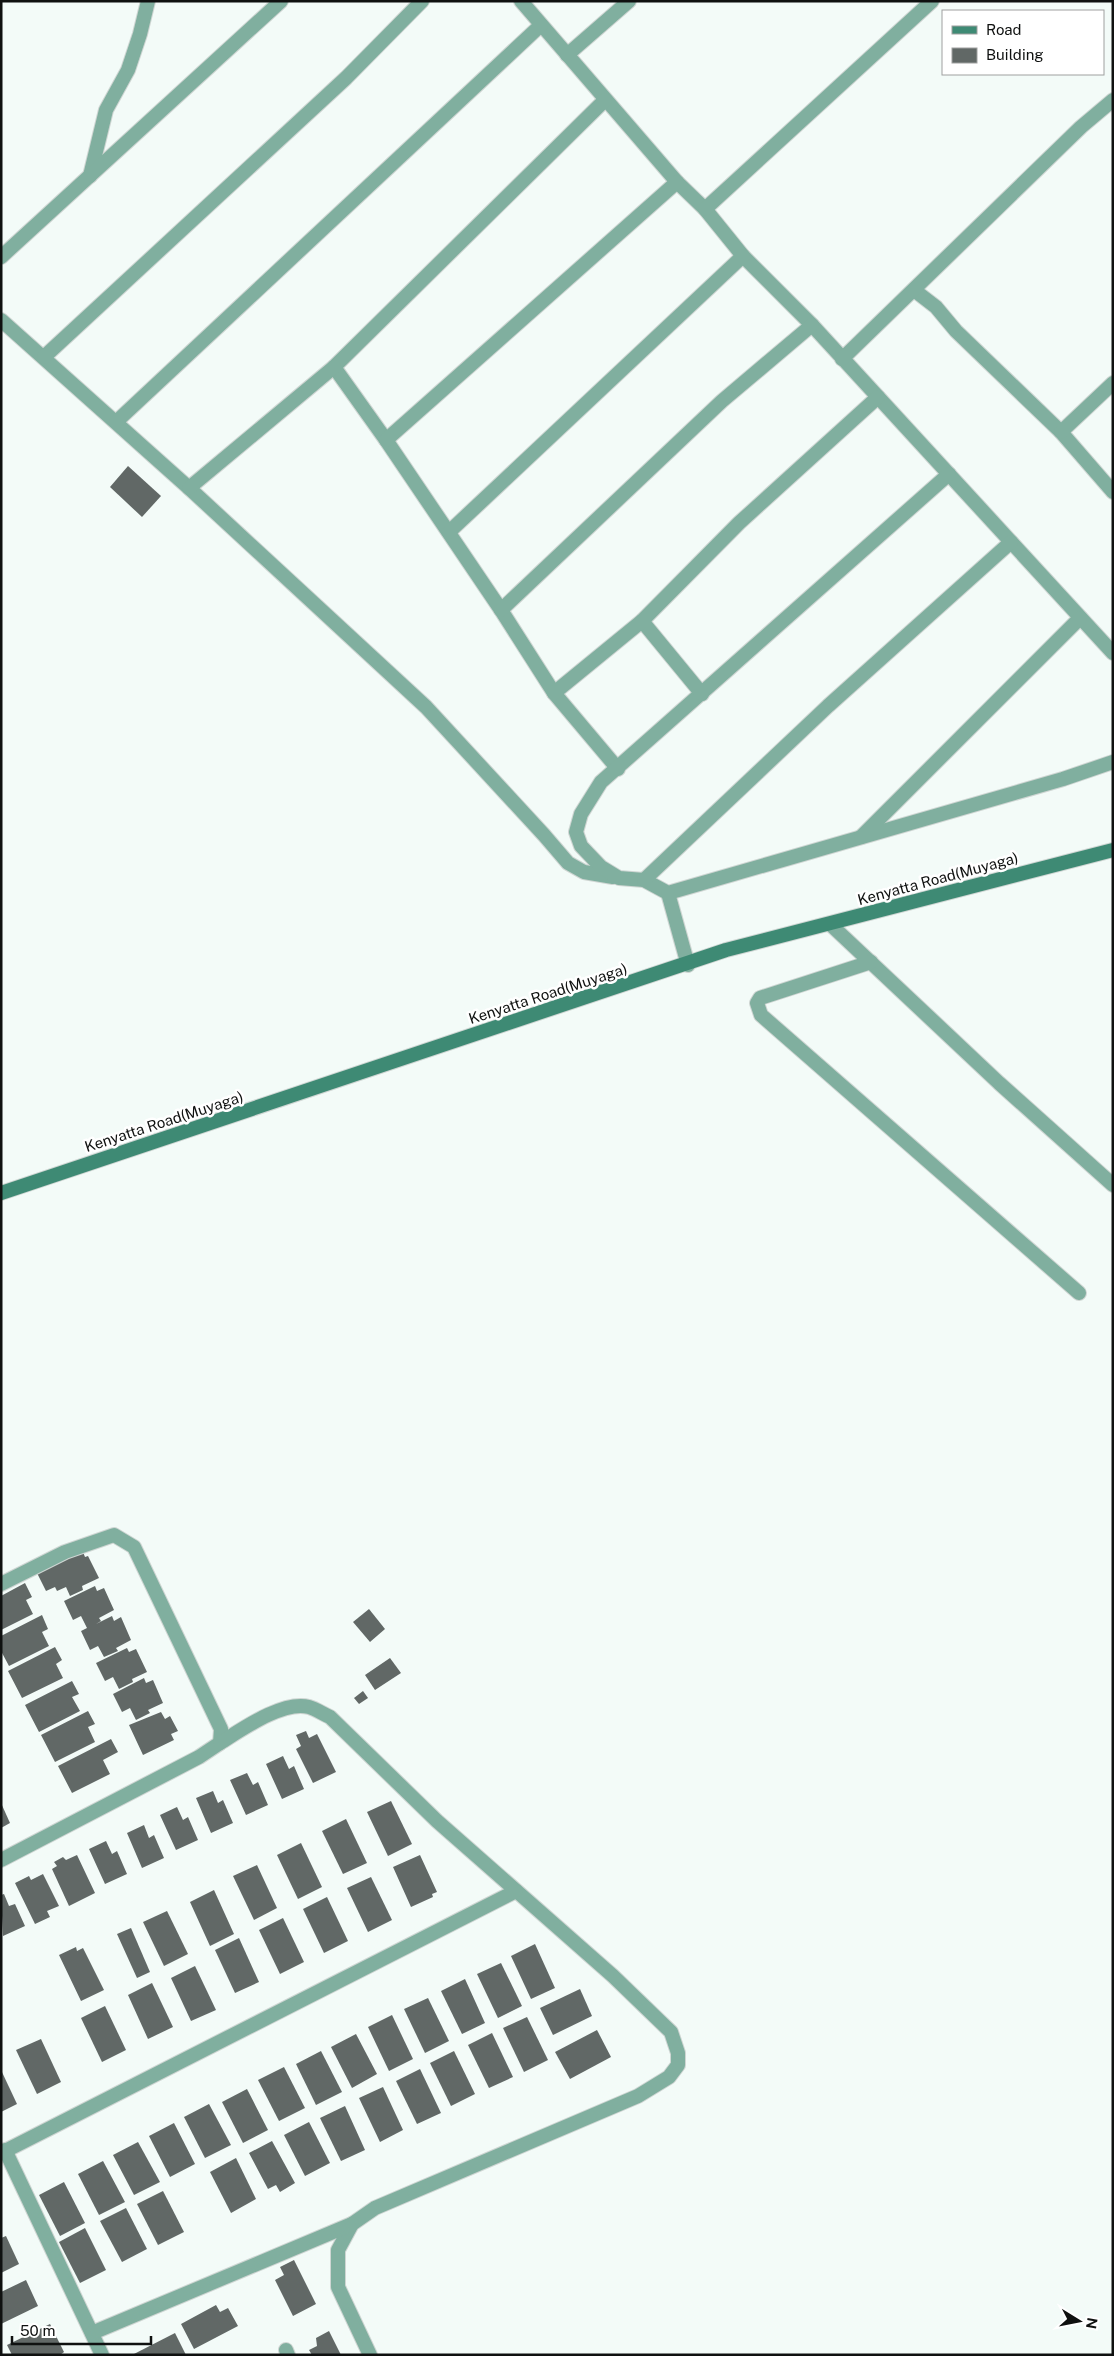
<svg xmlns="http://www.w3.org/2000/svg" width="1114" height="2356" viewBox="0 0 1114 2356" font-family="'Public Sans',sans-serif">
	<style>
		.building { fill: #616866 }
		.lines { fill: none; stroke-linecap: round; stroke-linejoin: round }
		.minor-casing { stroke: #cfd6d3; stroke-width: 16 }
		.secondary-casing { stroke: #cfd6d3; stroke-width: 16 }
		.minor { stroke: #80af9f; stroke-width: 14 }
		.secondary { stroke: #3e8a74; stroke-width: 14 }
		.labels { text-anchor: middle; stroke-width: 5; stroke-linejoin: round; paint-order: stroke }
		.street-label { font-size: 15px; fill: #0f1110; stroke: #fff }
	</style>
	<rect width="100%" height="100%" fill="#f3fbf8"/>
	<g class="building">
		<path d="M128,466L161,496L142,517L110,487Z"/>
		<path d="M83,1552L85,1557L88,1556L99,1578L82,1586L83,1590L70,1596L66,1587L57,1591L55,1587L46,1591L36,1571Z"/>
		<path d="M25,1583L32,1597L26,1600L33,1614L1,1630V1596Z"/>
		<path d="M95,1586L97,1591L104,1588L114,1610L99,1618L101,1621L96,1624L112,1616L114,1621L121,1617L131,1640L116,1648L118,1651L104,1657L98,1646L90,1650L81,1631L87,1628L81,1616L73,1620L64,1601Z"/>
		<path d="M369,1609L385,1629L370,1642L353,1622Z"/>
		<path d="M42,1615L48,1629L42,1632L49,1646L9,1666L1,1651V1636Z"/>
		<path d="M55,1647L62,1660L56,1664L63,1678L22,1698L8,1671Z"/>
		<path d="M127,1648L129,1652L136,1649L147,1672L132,1679L133,1682L119,1689L113,1677L105,1681L96,1663Z"/>
		<path d="M390,1658L401,1673L375,1690L365,1675Z"/>
		<path d="M144,1678L146,1683L153,1680L163,1703L148,1710L150,1713L136,1720L130,1708L122,1712L113,1694Z"/>
		<path d="M72,1681L79,1694L72,1697L80,1711L39,1732L25,1705Z"/>
		<path d="M363,1691L368,1698L359,1704L354,1698Z"/>
		<path d="M88,1711L95,1724L88,1727L95,1742L55,1762L41,1735Z"/>
		<path d="M161,1712L165,1719L170,1716L178,1731L171,1734L174,1740L143,1755L129,1725Z"/>
		<path d="M306,1731L309,1738L317,1734L336,1772L313,1783L296,1749L301,1746L296,1735Z"/>
		<path d="M111,1739L118,1752L103,1760L110,1774L72,1793L58,1766Z"/>
		<path d="M283,1756L289,1769L294,1766L304,1789L282,1799L266,1764Z"/>
		<path d="M247,1773L253,1785L258,1782L268,1805L246,1815L230,1780Z"/>
		<path d="M213,1791L218,1803L223,1800L233,1823L211,1833L196,1798Z"/>
		<path d="M391,1801L412,1844L388,1856L367,1812Z"/>
		<path d="M1,1803L10,1823L1,1828Z"/>
		<path d="M177,1807L183,1820L188,1817L198,1840L176,1850L160,1815Z"/>
		<path d="M346,1819L367,1863L343,1874L322,1831Z"/>
		<path d="M144,1825L149,1838L154,1835L164,1858L142,1868L127,1833Z"/>
		<path d="M106,1841L112,1854L117,1851L127,1874L105,1884L89,1849Z"/>
		<path d="M301,1843L322,1887L298,1899L277,1855Z"/>
		<path d="M77,1855L95,1893L69,1906L52,1869L57,1866L54,1862L63,1857L66,1860Z"/>
		<path d="M420,1855L437,1892L432,1894L433,1897L411,1907L393,1867Z"/>
		<path d="M257,1865L277,1908L254,1920L233,1876Z"/>
		<path d="M43,1874L59,1906L47,1911L50,1917L35,1924L15,1883L29,1876L31,1880Z"/>
		<path d="M371,1877L392,1920L368,1932L347,1888Z"/>
		<path d="M214,1890L234,1934L210,1946L190,1902Z"/>
		<path d="M4,1894L9,1906L15,1904L25,1926L3,1936L1,1895Z"/>
		<path d="M327,1897L348,1941L324,1953L303,1909Z"/>
		<path d="M167,1911L188,1954L164,1966L143,1922Z"/>
		<path d="M283,1918L304,1962L280,1974L259,1930Z"/>
		<path d="M131,1928L150,1972L137,1978L117,1934Z"/>
		<path d="M239,1938L259,1982L235,1993L215,1950Z"/>
		<path d="M535,1944L555,1988L531,1999L511,1956Z"/>
		<path d="M76,1947L77,1951L83,1948L104,1990L81,2001L59,1955Z"/>
		<path d="M501,1963L522,2006L498,2018L477,1974Z"/>
		<path d="M195,1966L216,2010L191,2021L171,1978Z"/>
		<path d="M465,1979L485,2023L462,2034L441,1991Z"/>
		<path d="M152,1983L173,2027L148,2039L128,1995Z"/>
		<path d="M580,1989L592,2016L553,2035L540,2008Z"/>
		<path d="M428,1998L449,2041L425,2053L404,2009Z"/>
		<path d="M105,2006L126,2050L102,2062L81,2018Z"/>
		<path d="M392,2015L413,2059L389,2071L368,2027Z"/>
		<path d="M527,2017L548,2060L524,2072L503,2028Z"/>
		<path d="M597,2030L611,2057L570,2079L555,2052Z"/>
		<path d="M492,2033L513,2077L489,2088L468,2045Z"/>
		<path d="M356,2034L377,2074L352,2088L331,2047Z"/>
		<path d="M41,2039L61,2082L37,2094L16,2050Z"/>
		<path d="M321,2051L342,2092L316,2105L296,2064Z"/>
		<path d="M454,2051L475,2094L451,2106L430,2063Z"/>
		<path d="M284,2067L305,2108L279,2121L258,2080Z"/>
		<path d="M420,2069L441,2113L417,2124L396,2081Z"/>
		<path d="M1,2070L17,2104L1,2112Z"/>
		<path d="M383,2087L403,2130L380,2142L359,2098Z"/>
		<path d="M247,2089L268,2130L243,2143L222,2102Z"/>
		<path d="M209,2104L231,2145L205,2158L184,2117Z"/>
		<path d="M345,2106L365,2150L341,2161L320,2118Z"/>
		<path d="M309,2122L330,2163L305,2176L284,2135Z"/>
		<path d="M174,2123L195,2164L170,2177L149,2136Z"/>
		<path d="M272,2141L295,2183L280,2192L276,2185L268,2189L249,2153Z"/>
		<path d="M138,2142L160,2182L134,2195L113,2155Z"/>
		<path d="M236,2158L256,2199L231,2213L210,2172Z"/>
		<path d="M103,2161L125,2202L99,2215L78,2174Z"/>
		<path d="M64,2182L85,2223L60,2236L39,2195Z"/>
		<path d="M163,2191L184,2232L158,2245L137,2204Z"/>
		<path d="M126,2208L147,2249L122,2262L100,2221Z"/>
		<path d="M85,2228L106,2270L80,2283L59,2242Z"/>
		<path d="M6,2236L19,2264L1,2273V2238Z"/>
		<path d="M294,2260L316,2304L293,2316L275,2280L284,2275L280,2267Z"/>
		<path d="M26,2280L38,2306L1,2324V2292Z"/>
		<path d="M216,2305L220,2312L228,2308L238,2326L194,2349L181,2324Z"/>
		<path d="M50,2324L64,2352L60,2355H12L7,2345Z"/>
		<path d="M329,2331L341,2355H312L309,2350L317,2346L316,2338Z"/>
		<path d="M175,2333L186,2355H132Z"/>
	</g>
	<g class="lines">
		<g class="minor-casing">
			<g id="minor">
				<path d="M521,1L677,182L705,209L743,256L812,325L1113,653"/>
				<path d="M567,55L629,1"/>
				<path d="M605,100L334,367L386,440L501,610L554,693L618,769"/>
				<path d="M90,176L106,110L128,70L140,34L148,1"/>
				<path d="M705,209L932,1"/>
				<path d="M1,257L281,1"/>
				<path d="M914,290L936,307L956,331L1061,432L1113,492"/>
				<path d="M1,320L189,488L426,707L544,835L568,863L584,872L613,877"/>
				<path d="M44,357L346,78L422,1"/>
				<path d="M842,359L1081,127L1113,100"/>
				<path d="M116,422L541,25"/>
				<path d="M1061,432L1113,383"/>
				<path d="M386,440L677,182"/>
				<path d="M949,474L601,782L581,814L576,832L581,846L601,867L619,878L644,880L668,893L1063,779L1113,762"/>
				<path d="M189,488L334,367"/>
				<path d="M449,532L743,256"/>
				<path d="M501,610L722,401L812,325"/>
				<path d="M642,621L702,694"/>
				<path d="M554,693L642,621L739,523L878,397"/>
				<path d="M861,837L1080,618"/>
				<path d="M644,880L828,706L1011,542"/>
				<path d="M668,893L688,965"/>
				<path d="M830,924L999,1083L1113,1185"/>
				<path d="M871,962L760,998L757,1003L761,1015L1079,1293"/>
				<path d="M1,1584L65,1552L114,1535L134,1547L221,1729L220,1743L199,1757L1,1860"/>
				<path d="M220,1743C241,1730 283,1700 309,1707C316,1709 323,1714 330,1717L437,1821L613,1976L671,2032L678,2053V2065L669,2077L638,2096L375,2208L352,2224L338,2250V2287L370,2355"/>
				<path d="M5,2150L102,2355"/>
				<path d="M1,2153L516,1891"/>
				<path d="M92,2333L352,2224"/>
				<path d="M286,2350L288,2355"/>
			</g>
		</g>
		<g class="secondary-casing">
			<path id="secondary" d="M1,1193L726,950L1113,850"/>
		</g>
		<use href="#minor" class="minor"/>
		<use href="#secondary" class="secondary"/>
	</g>
	<g class="labels">
		<g class="street-label">
			<text transform="translate(938 879) rotate(-15)" y="5">Kenyatta Road(Muyaga)</text>
			<text transform="translate(548 994) rotate(-18)" y="5">Kenyatta Road(Muyaga)</text>
			<text transform="translate(164 1122) rotate(-18)" y="5">Kenyatta Road(Muyaga)</text>
		</g>
	</g>
	<rect width="1114" height="2356" fill="none" stroke="#0f1110" stroke-width="5"/>
	<rect x="942" y="10" width="162" height="65" fill="#ffffff" stroke="#9fa09f"/>
	<rect x="952" y="26" width="25" height="8" fill="#3e8a74" stroke="#9fa09f"/>
	<text x="986" y="35" font-size="15" fill="#0f1110">Road</text>
	<rect x="952" y="48" width="25" height="15" fill="#616866" stroke="#9fa09f"/>
	<text x="986" y="60" font-size="15" fill="#0f1110">Building</text>
	<g transform="translate(1079 2321) rotate(100)" stroke="#ffffff" stroke-width="4" paint-order="stroke">
	<path d="M0-4L9 19L0 12L-9 19Z" fill="#0f1110"/>
	<text y="-8" font-size="14" font-weight="bold" text-anchor="middle" fill="#0f1110">N</text>
	</g>
	<path d="M12 2336v8h139v-8" fill="none" stroke="#0f1110" stroke-width="2.5"/>
	<text x="20" y="2336" font-size="15" fill="#0f1110" stroke="#ffffff" stroke-width="4" paint-order="stroke">50 m</text>
</svg>
